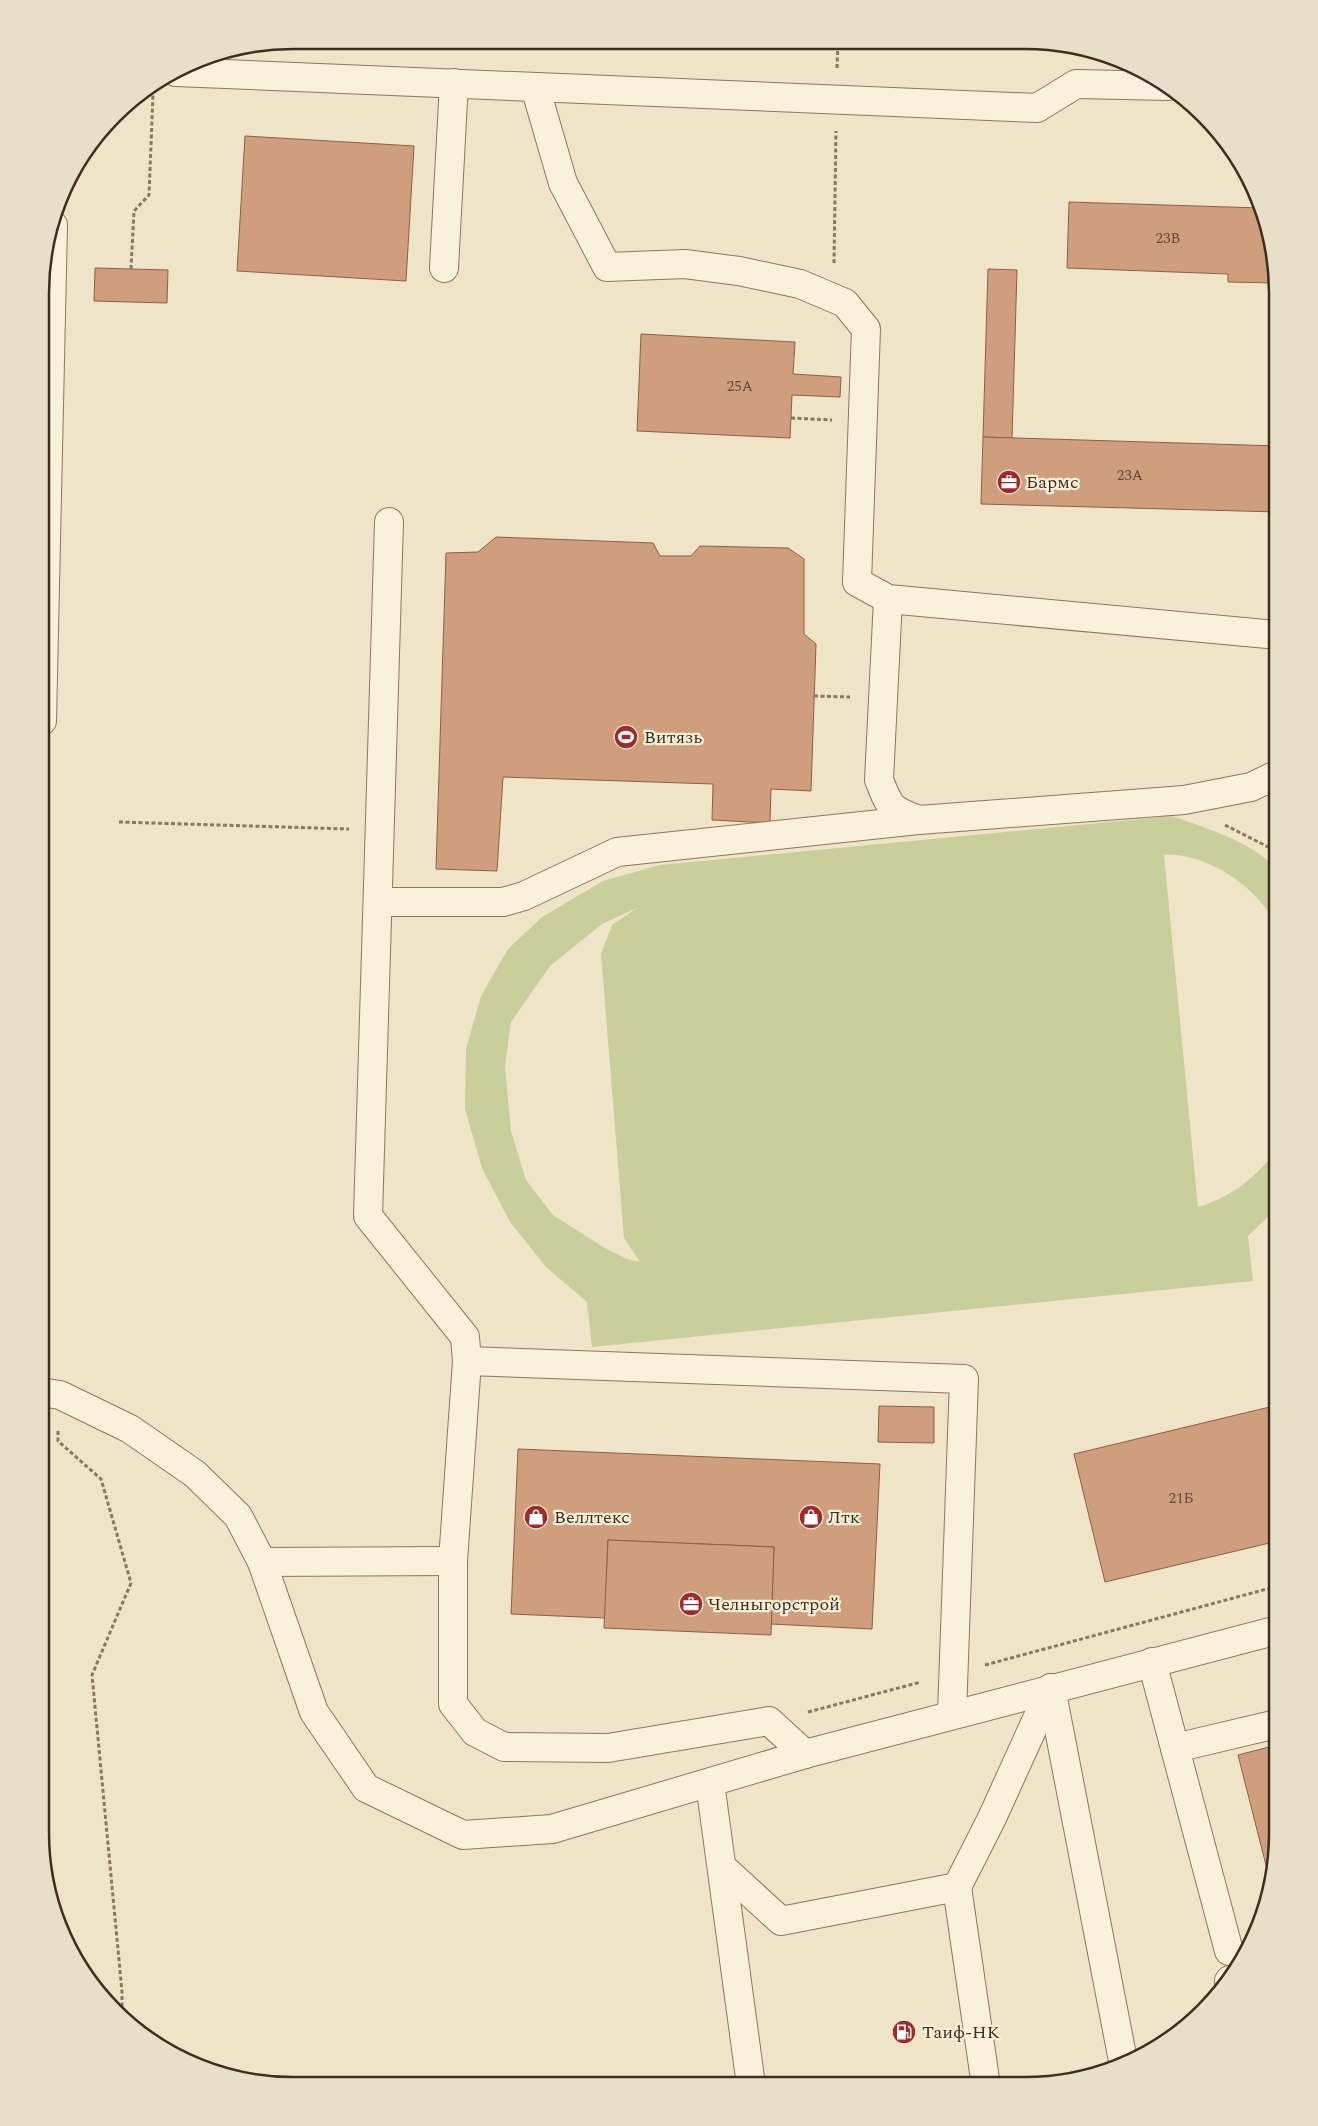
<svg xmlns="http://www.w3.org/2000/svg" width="1318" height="2126" viewBox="0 0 1318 2126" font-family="Spectral,serif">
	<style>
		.green { fill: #c9cf9b; fill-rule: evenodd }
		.building { fill: #cf9f7d; stroke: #8d5f41 }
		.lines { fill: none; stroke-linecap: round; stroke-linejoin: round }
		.minor-casing { stroke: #8d765c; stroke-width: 30 }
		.path { stroke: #8d765c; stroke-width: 3; stroke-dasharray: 4 2.5; stroke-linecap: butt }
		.minor { stroke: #faf1dc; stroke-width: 28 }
		.labels { text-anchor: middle; stroke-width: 4.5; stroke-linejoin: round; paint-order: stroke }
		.number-label { font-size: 15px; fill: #624a37 }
		.poi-label { font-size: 18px; fill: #3d2e20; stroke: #f7eed8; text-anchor: start }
		.rim { fill: none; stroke: #3d2e20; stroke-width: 2.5 }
	</style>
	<rect width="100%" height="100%" fill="#f0e4c8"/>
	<path class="green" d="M1172,816C1208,829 1251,841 1278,870V929C1261,889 1207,852 1164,855L1198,1207C1234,1196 1255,1177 1278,1149V1207L1248,1236L1253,1281L592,1347L587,1302L546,1267L510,1222L482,1168L465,1109L466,1049L481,996L508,949L542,917L603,881L660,865ZM637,908L612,925L601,954L624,1238L640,1262L627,1259L603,1247L553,1215L526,1180L511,1131L505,1066L511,1022L550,966L602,924Z"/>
	<g class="building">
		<path d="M245,136L414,146L406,281L237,271Z"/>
		<path d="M1069,202L1261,208L1276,283L1228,282V274L1067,268Z"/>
		<path d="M95,268L168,270L167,303L94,301Z"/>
		<path d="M988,269L1017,270L1012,438L983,437Z"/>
		<path d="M641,334L795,342L793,374L841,377L840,397L792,395L790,438L637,431Z"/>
		<path d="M983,437L1278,446V512L981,504Z"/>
		<path d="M496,537L653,543L660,556H691L700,546L788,548L804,559V634L816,644L811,791L771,789L770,823L712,820L713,784L503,777L497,871L436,869L446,553L478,552Z"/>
		<path d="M1278,1405V1541L1105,1582L1074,1454Z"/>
		<path d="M879,1406L934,1407V1443L878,1442Z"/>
		<path d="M518,1449L880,1464L872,1629L771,1624L774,1547L608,1540L605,1618L511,1614Z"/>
		<path d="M608,1540L774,1547L771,1635L604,1628Z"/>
		<path d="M1277,1745V1850L1270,1881L1238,1755Z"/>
	</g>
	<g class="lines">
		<g class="minor-casing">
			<g id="minor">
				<path d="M176,72L1037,108L1076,84L1168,86"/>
				<path d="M535,87L563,183L607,267L685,264L739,271L800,284L845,303L866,329L857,582L888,599L1278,635"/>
				<path d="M444,268L454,83"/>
				<path d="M389,522L368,1216L465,1337L467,1361L453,1561V1704L475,1732L504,1747L608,1748L769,1721L805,1754"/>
				<path d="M888,599L879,780C890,808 891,810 919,820L1184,800L1251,787L1278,774"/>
				<path d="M42,721L53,225"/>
				<path d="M378,902H503L524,896L617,852L918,820"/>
				<path d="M467,1361L964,1379L952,1714"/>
				<path d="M41,1392L60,1395L130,1429L195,1474L238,1516L262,1562L314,1712L366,1788L463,1835L552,1829L805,1754L1278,1630"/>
				<path d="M262,1562L453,1561"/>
				<path d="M1152,1662L1229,1951"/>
				<path d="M1051,1688L1124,2066"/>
				<path d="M1175,1748L1277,1724"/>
				<path d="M710,1783L751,2085"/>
				<path d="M722,1867L781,1921L957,1887"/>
				<path d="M1229,1981L1230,1980"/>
				<path d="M986,2086L957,1887L992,1818L1051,1688"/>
			</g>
		</g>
		<g class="path">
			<path d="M837,68L838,42"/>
			<path d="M834,263L836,131"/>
			<path d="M131,269L134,211L149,195L153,95"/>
			<path d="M791,418L832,420"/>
			<path d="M814,696L850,697"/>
			<path d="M119,822L349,829"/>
			<path d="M1225,825L1278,852"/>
			<path d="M58,1431V1441L101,1479L131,1583L92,1675L122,1992V2017"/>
			<path d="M985,1665L1278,1586"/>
			<path d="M808,1712L921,1682"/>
		</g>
		<use href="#minor" class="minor"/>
	</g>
	<defs>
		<g id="office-disc" transform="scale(1.25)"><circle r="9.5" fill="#9e2a2b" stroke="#f7eed8"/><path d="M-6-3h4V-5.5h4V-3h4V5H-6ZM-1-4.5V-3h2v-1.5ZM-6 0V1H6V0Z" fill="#fff"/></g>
		<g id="stadium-disc" transform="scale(1.25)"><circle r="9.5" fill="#9e2a2b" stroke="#f7eed8"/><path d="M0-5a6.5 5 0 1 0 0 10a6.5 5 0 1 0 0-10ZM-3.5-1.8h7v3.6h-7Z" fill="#fff"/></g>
		<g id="shop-disc" transform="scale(1.25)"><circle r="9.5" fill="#9e2a2b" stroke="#f7eed8"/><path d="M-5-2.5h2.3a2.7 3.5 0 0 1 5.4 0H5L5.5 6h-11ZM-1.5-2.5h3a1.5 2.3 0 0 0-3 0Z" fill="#fff"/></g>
		<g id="fuel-disc" transform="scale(1.25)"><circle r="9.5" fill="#9e2a2b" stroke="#f7eed8"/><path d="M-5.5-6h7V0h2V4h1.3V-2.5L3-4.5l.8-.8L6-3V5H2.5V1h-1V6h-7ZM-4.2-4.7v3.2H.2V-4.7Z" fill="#fff"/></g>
	</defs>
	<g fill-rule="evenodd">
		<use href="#office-disc" x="1009" y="482"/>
		<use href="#stadium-disc" x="626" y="737"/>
		<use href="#shop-disc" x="536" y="1517"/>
		<use href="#shop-disc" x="811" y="1517"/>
		<use href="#office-disc" x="691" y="1604"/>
		<use href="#fuel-disc" x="904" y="2032"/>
	</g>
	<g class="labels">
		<g class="number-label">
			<text x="1168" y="243">23В</text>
			<text x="740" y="391">25А</text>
			<text x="1130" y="480">23А</text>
			<text x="1181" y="1503">21Б</text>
		</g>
		<g class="poi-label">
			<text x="1026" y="488">Бармс</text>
			<text x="644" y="743">Витязь</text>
			<text x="554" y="1523">Веллтекс</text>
			<text x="828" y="1523">Лтк</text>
			<text x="708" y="1610">Челныгорстрой</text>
			<text x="922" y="2038">Таиф-НК</text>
		</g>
	</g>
	<path d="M0 0H1318V2126H0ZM293 49H1025A244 244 0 0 1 1269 293V1833A244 244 0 0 1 1025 2077H293A244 244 0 0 1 49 1833V293A244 244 0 0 1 293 49Z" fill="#e8dfc9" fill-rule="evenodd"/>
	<path class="rim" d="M293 49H1025A244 244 0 0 1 1269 293V1833A244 244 0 0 1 1025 2077H293A244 244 0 0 1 49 1833V293A244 244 0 0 1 293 49Z"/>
</svg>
